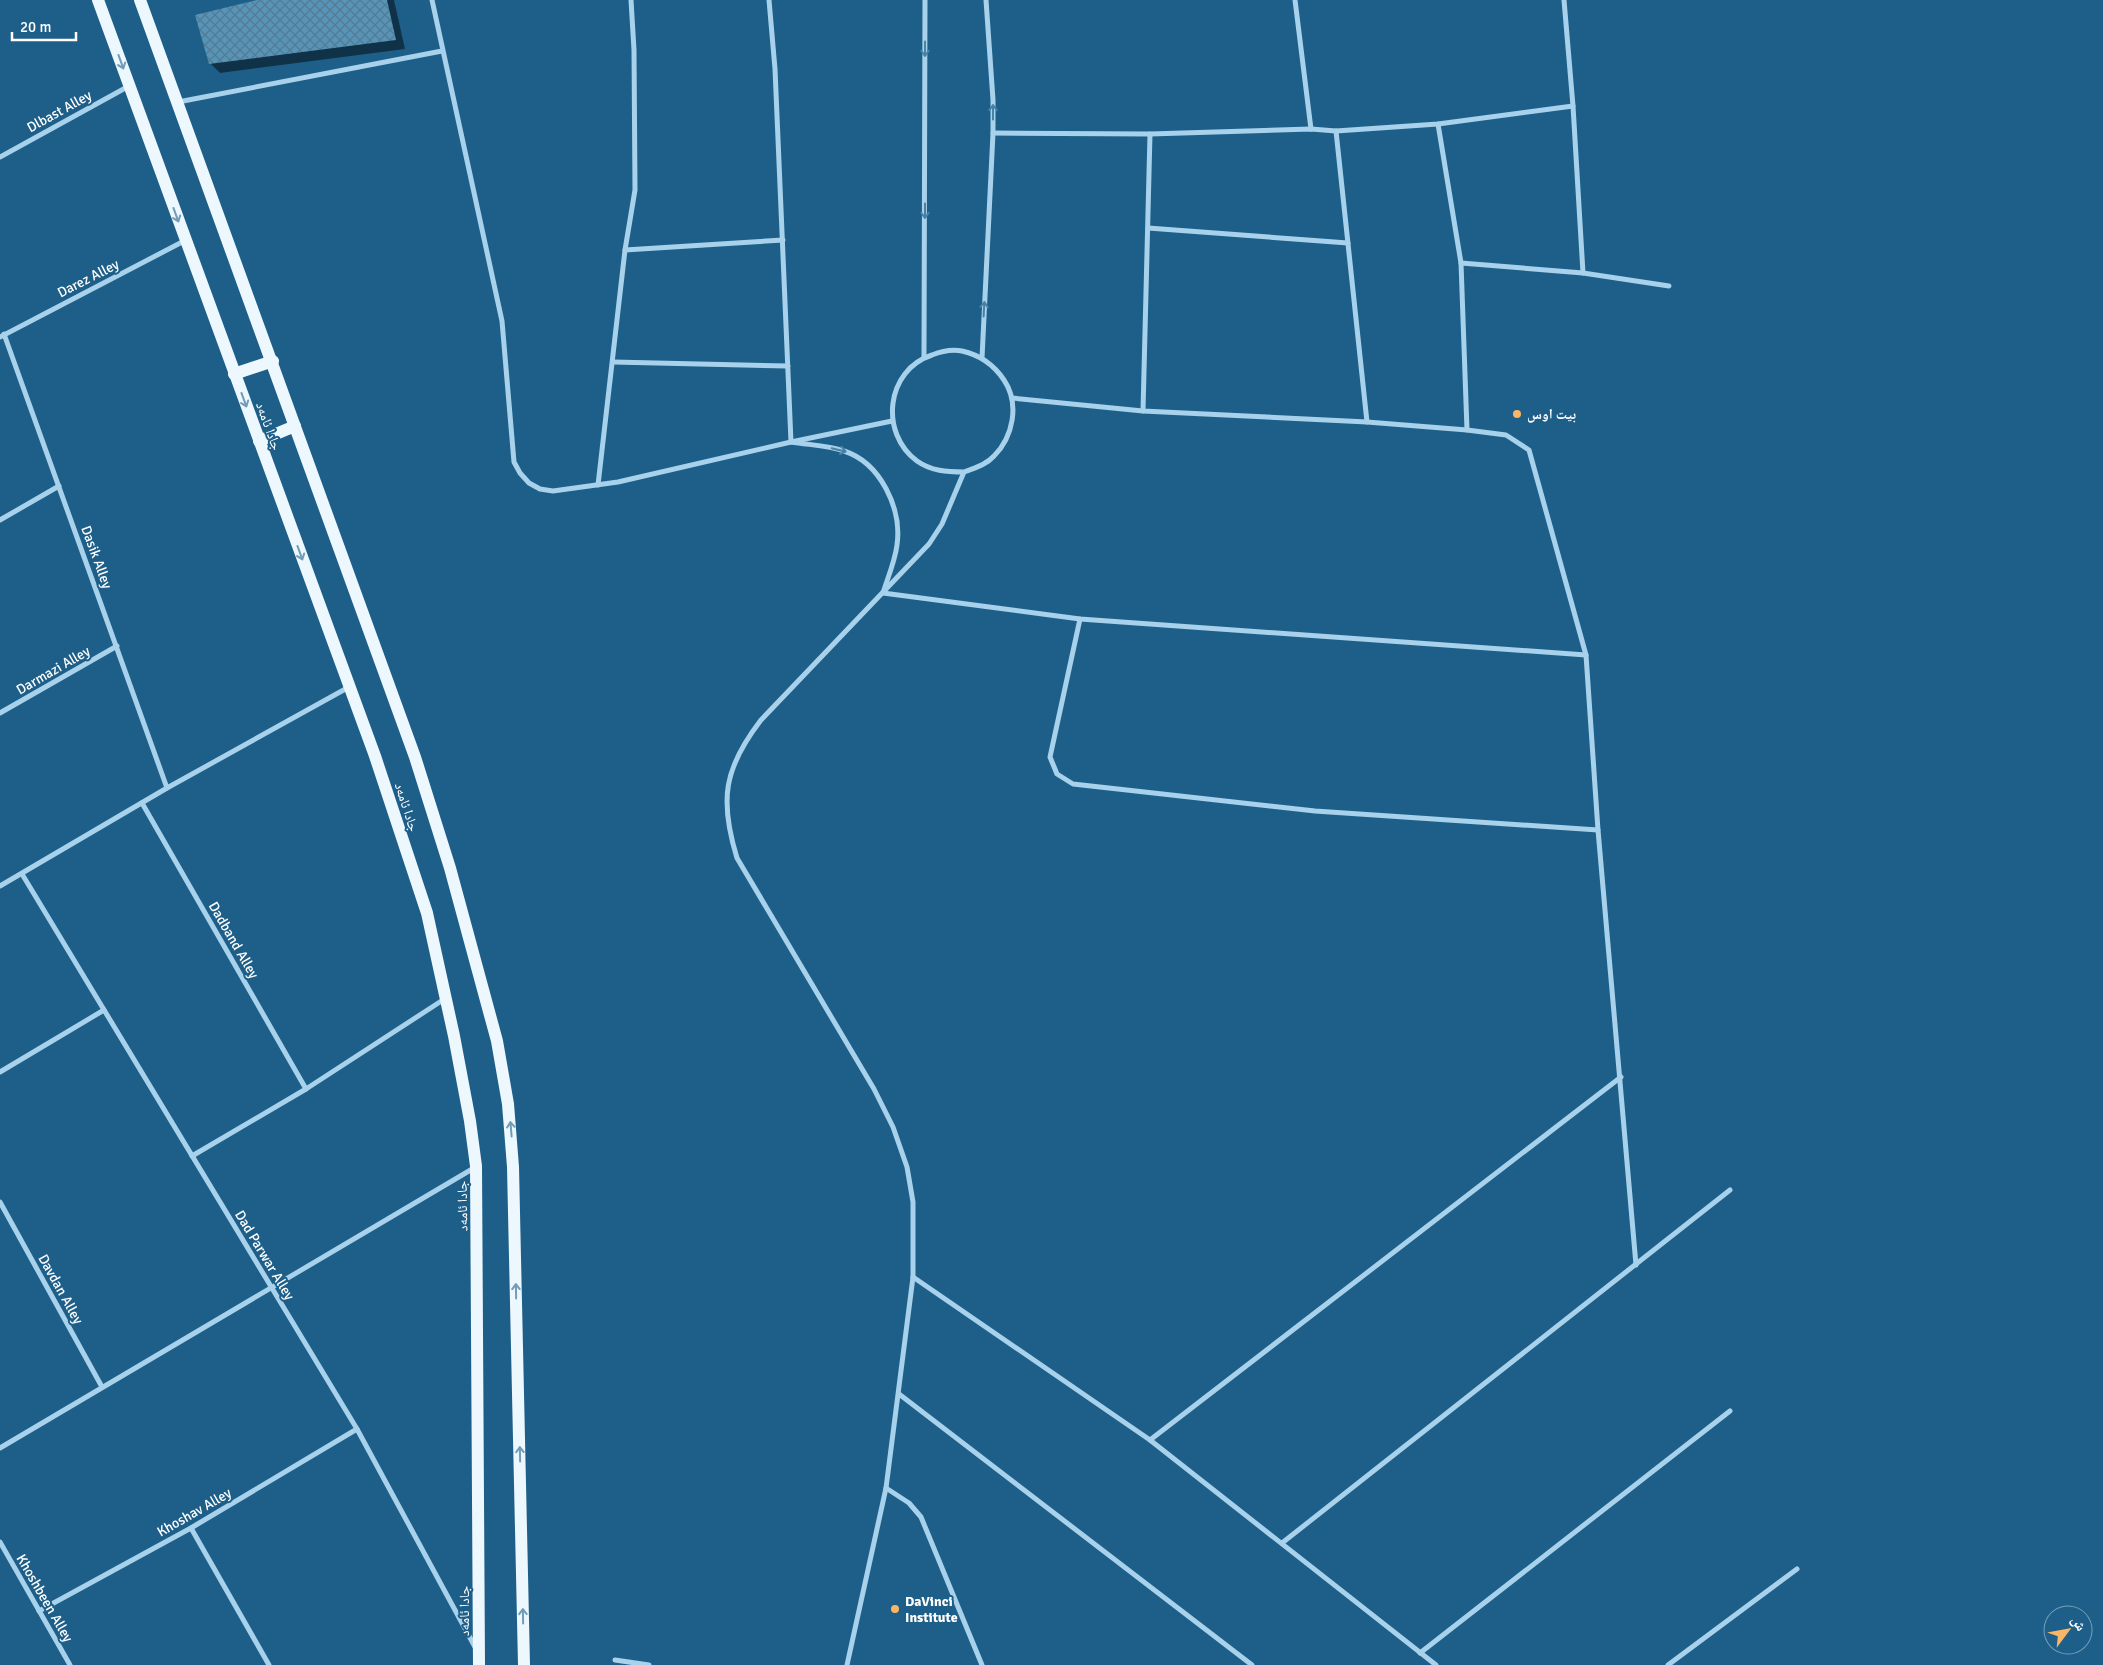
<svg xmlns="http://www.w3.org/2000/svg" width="2103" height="1665" viewBox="0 0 2103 1665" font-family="Signika,'Noto Naskh Arabic',sans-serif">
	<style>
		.shadow { fill: #0007 }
		.building { fill: url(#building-cross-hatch) }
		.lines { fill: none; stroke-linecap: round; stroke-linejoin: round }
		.minor { stroke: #a8d2eb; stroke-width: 5 }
		.primary { stroke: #edf7fe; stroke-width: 12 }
		.oneway { stroke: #4782a6 }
		.oneway2 { stroke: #719cb8 }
		.poi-dot { fill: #fbb566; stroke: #1e5f89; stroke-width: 2 }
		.labels { text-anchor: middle; stroke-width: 4; stroke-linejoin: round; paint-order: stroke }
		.street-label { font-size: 14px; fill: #fff; stroke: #1e5f89 }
		.poi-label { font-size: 14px; font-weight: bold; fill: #fff; stroke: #1e5f89; text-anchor: start }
	</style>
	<defs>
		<pattern id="building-cross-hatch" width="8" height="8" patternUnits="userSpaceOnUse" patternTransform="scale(1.25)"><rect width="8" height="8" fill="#5794b8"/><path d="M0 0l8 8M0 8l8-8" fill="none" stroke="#537b92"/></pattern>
	</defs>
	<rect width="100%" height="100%" fill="#1e5f89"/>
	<path class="shadow" d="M262,0H394L405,49L220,73L210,63Z"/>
	<path class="building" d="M257,0H387L396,40L209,64L195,15Z"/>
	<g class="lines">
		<g class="minor">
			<path d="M432,0L502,321L514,462L520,473L529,483L540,489L553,491L618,482L791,442L892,421"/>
			<path d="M769,0L775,69L791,442C808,445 828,445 844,451C881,463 902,509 897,545C895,561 888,577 883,593L1080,619L1586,655"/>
			<path d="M1295,0L1311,129"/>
			<path d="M1564,0L1573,106L1583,273"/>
			<path d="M178,102L442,51"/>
			<path d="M1438,124L1461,263L1467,430"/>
			<path d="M1336,131L1367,422"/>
			<path d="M993,133L1150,134L1311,129L1336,131L1438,124L1573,106"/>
			<path d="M0,157L129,86"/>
			<path d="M1148,228L1348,243"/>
			<path d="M625,250L783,240"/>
			<path d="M1461,263L1583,273L1669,286"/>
			<path d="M4,334L167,788"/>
			<path d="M0,337L186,240"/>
			<path d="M924,357L925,0"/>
			<path d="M982,358L993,133V100L986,0"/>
			<path d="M613,362L788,366"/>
			<path d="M1012,398L1143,411L1367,422L1467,430L1506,435L1529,450L1586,655L1598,830L1636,1265"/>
			<path d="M1143,411L1150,134"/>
			<path d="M598,485L625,250L635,190L634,50L631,0"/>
			<path d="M0,520L59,486"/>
			<path d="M1080,619L1050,757L1057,774L1073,784L1315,811L1598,830"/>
			<path d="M0,713L117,646"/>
			<path d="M142,803L306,1089"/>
			<path d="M22,874L357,1429L475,1647"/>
			<path d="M0,886L167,788L349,687"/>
			<path d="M0,1072L104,1010"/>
			<path d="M192,1156L306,1089L446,998"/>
			<path d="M0,1202L102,1387"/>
			<path d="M913,1277L1150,1440L1436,1665"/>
			<path d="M899,1394L1252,1665"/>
			<path d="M1150,1440L1621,1077"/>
			<path d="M0,1448L474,1168"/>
			<path d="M886,1488L909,1503L921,1517L982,1665"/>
			<path d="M191,1528L269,1665"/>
			<path d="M0,1542L70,1665"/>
			<path d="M1282,1543L1730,1190"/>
			<path d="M39,1611L191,1528L357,1429"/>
			<path d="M1420,1653L1730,1411"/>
			<path d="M615,1660L649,1665"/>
			<path d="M847,1665L886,1488L913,1277V1202L907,1167L893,1127L874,1089L737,858C719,800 724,768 761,720L929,544L942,524L964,472C974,468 986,465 994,456C1013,437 1020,404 1004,380C994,365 980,355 962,351C951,349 942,351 932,355C886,370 879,433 917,461C931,471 947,472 964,472"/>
			<path d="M1668,1665L1797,1569"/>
		</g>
		<g class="primary">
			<path d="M98,0L375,756L427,913L454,1036L470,1121L476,1166L479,1665"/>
			<path d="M140,0L415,757L450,868L497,1041L508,1104L513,1167L524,1665"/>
			<path d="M234,374L273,361"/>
			<path d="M259,441L295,426"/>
		</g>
	</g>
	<defs><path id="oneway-shaft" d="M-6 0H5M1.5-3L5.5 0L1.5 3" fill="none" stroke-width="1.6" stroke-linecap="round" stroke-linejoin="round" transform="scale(1.25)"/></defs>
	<g class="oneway">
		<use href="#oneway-shaft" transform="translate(925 49) rotate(90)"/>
		<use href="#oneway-shaft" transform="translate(993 112) rotate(-90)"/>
		<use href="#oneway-shaft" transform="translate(925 211) rotate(90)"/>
		<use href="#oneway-shaft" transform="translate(984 309) rotate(-87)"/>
		<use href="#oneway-shaft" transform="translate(839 450) rotate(13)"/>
	</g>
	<g class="oneway2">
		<use href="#oneway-shaft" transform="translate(121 62) rotate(70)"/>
		<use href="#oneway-shaft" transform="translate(176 215) rotate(70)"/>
		<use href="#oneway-shaft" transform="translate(244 400) rotate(70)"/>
		<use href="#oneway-shaft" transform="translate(300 553) rotate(70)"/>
		<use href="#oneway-shaft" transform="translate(511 1129) rotate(-95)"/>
		<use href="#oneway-shaft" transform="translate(516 1291) rotate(-91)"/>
		<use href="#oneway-shaft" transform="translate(520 1454) rotate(-91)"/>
		<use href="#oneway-shaft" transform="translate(523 1616) rotate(-91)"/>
	</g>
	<g class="poi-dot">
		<circle cx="1517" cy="414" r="5"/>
		<circle cx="895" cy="1609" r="5"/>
	</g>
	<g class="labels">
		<g class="street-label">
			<text transform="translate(59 111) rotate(-29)" y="5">Dlbast Alley</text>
			<text transform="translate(88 278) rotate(-27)" y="5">Darez Alley</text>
			<text transform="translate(269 426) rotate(70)" y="5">جادا ئامەد</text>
			<text transform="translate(97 557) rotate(70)" y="5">Dasik Alley</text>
			<text transform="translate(53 670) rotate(-30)" y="5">Darmazi Alley</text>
			<text transform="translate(407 807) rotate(72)" y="5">جادا ئامەد</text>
			<text transform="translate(234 940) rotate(60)" y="5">Dadband Alley</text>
			<text transform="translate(462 1206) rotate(-91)" y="5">جادا ئامەد</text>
			<text transform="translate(265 1255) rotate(59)" y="5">Dad Parwar Alley</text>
			<text transform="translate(61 1289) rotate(61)" y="5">Davdan Alley</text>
			<text transform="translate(194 1512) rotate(-30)" y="5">Khoshav Alley</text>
			<text transform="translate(45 1598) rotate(60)" y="5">Khoshbeen Alley</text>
			<text transform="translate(464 1611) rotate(-90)" y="5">جادا ئامەد</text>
		</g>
		<g class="poi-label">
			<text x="1527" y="419">بيت اوس</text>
			<text x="905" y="1606">DaVinci<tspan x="905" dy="16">Institute</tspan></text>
		</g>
	</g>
	<g transform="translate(2068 1630) rotate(58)"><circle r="24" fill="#1e5f89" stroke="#789fb8"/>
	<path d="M0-4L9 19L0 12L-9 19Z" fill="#fbb566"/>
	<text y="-8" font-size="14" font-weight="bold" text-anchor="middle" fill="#ffffff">ش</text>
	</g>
	<path d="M12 32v8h64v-8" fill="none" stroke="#ffffff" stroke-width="2.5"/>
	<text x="20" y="32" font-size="15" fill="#ffffff" stroke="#1e5f89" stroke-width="4" paint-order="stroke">20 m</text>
</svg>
